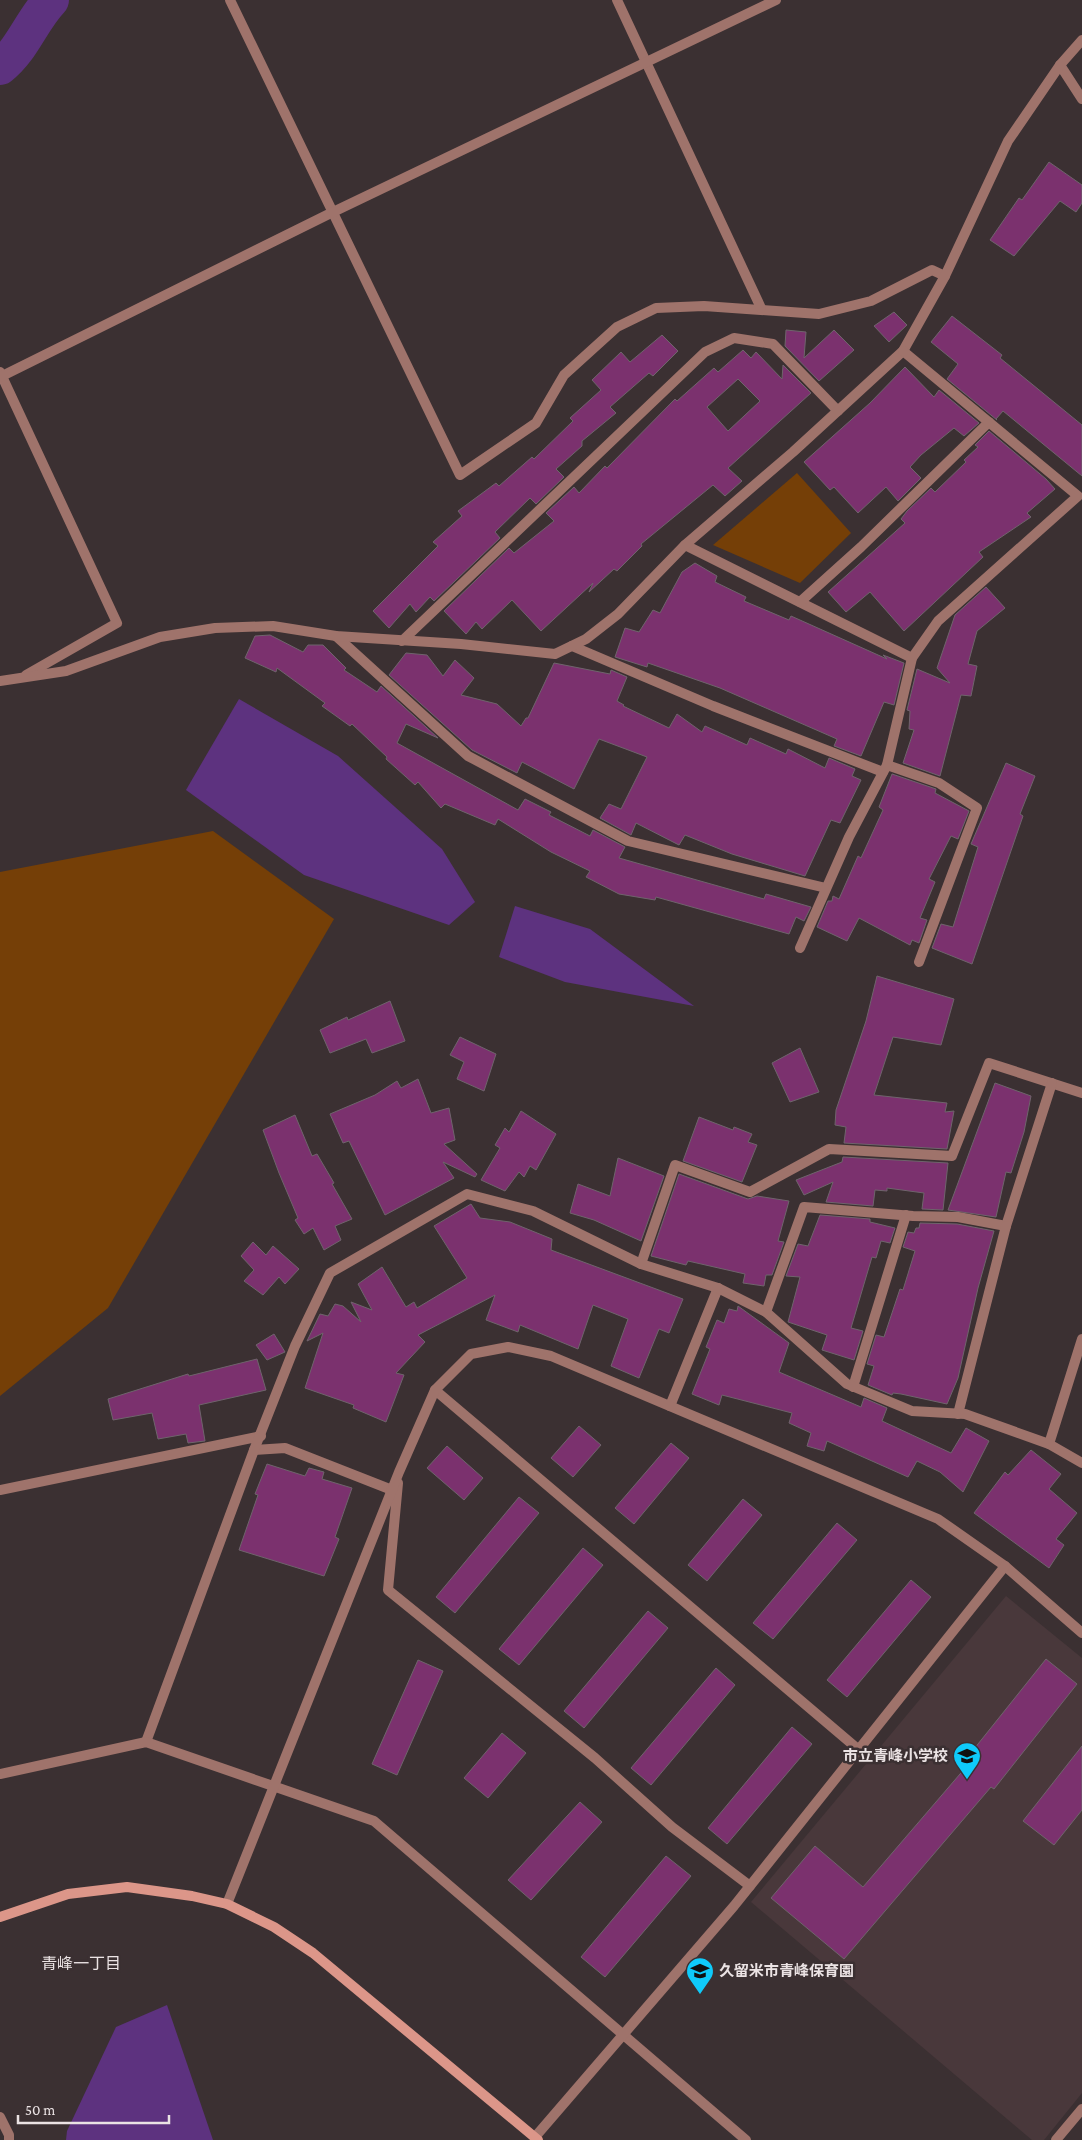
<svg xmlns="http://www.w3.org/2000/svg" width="1082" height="2140" viewBox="0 0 1082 2140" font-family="'Crimson Pro','Noto Sans JP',serif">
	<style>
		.built { fill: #49383b }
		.green { fill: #753f07 }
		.water { fill: #5d327f }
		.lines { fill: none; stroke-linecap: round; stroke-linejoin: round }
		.river { stroke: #5d327f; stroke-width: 36 }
		.building { fill: #7b316e; stroke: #6f646c; fill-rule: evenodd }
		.street { stroke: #9f736b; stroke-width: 10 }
		.secondary { stroke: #dc9689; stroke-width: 10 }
		.labels { text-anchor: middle; stroke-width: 5; stroke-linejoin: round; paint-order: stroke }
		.poi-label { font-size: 15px; font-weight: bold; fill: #ebe3e4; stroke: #3b3032; text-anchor: end }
		.neighbourhood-label { font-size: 16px; fill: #ebe3e4; stroke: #3b3032 }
	</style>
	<rect width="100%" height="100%" fill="#3b3032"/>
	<path class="built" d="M1006,1596L1082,1658V2093L1044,2140H1032L751,1902Z"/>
	<g class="green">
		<path d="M797,473L851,533L800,583L713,545Z"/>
		<path d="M213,831L334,919L108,1308L0,1396V872Z"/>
	</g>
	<g class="water">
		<path d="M239,699L338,756L442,849L475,902L449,925L304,875L186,790Z"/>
		<path d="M515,906L590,929L694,1006L565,982L499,957Z"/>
		<path d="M167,2005L213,2140H66L67,2131L116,2027Z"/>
	</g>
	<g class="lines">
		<path class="river" d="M0,67C23,49 31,21 51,0"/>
	</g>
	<g class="building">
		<path d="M1049,162L1082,185V203L1076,212L1060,201L1014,256L990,240L1019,198L1022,200Z"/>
		<path d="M894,312L907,325L889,342L874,326Z"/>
		<path d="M952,316L1002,355L1000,358L1082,425V476L1003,411L996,419L997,420L947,379L958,364L931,342Z"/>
		<path d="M786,330L806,332L804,358L834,330L854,350L819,381L785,346Z"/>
		<path d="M662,335L678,351L653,376L649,373L610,407L616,413L582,441V446L556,469L564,477L536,504L530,498L495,532L500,538L434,601L430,597L416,612L410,604L389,628L373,611L438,546L433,542L462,516L458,511L496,483L499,486L532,457L534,459L573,421L570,418L601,390L592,380L621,352L630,362Z"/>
		<path d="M743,350L751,358L756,352L782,379L783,365L811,393L728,468L742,481L725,496L713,485L641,544L642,546L617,571L614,569L589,592L593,583L541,631L512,600L482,629L476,622L466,634L444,611L509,548L514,553L554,521L546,513L574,487L579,493L605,466L607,468L675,399L677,401L714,368L718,372ZM738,379L760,401L728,431L707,407Z"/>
		<path d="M905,367L934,397L939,390L979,423L964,436L954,428L921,455L910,467L921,478L898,501L886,487L858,513L834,487L830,490L804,462L870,403Z"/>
		<path d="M989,431L1046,479L1055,489L1027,513L1031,517L979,552L983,557L904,631L870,592L846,612L828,592L905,523L901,519L907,511L931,488L935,492L966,462L964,460L978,447L975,445Z"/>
		<path d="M695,563L717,576L715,582L746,597L744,601L789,620L791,616L887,659L883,655L904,663L894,705L884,702L861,756L834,746L837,739L720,688L648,663L647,667L615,657L625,628L639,632L653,610L660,613L682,572Z"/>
		<path d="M986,587L1005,608L977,631L968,664L977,666L971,696L961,695L940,776L903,763L914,730L909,729L910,711L907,710L917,669L950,683L937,668L955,615Z"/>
		<path d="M270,635L303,652L308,645H323L346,668L344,670L377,692L381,686L438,738L406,724L397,743L518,810L525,799L551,812L549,815L590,836L593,830L625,847L619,858L764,899L766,894L811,907L804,921L796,917L789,934L656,897L655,900L619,894L586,877L590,871L551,852L498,819L495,825L445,804L441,808L418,782L415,785L386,759L387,757L352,724L350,726L322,706L325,703L277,668L276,672L245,658L255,636Z"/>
		<path d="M406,653L427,655L443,676L455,660L474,678L461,695L497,704L521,726L526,718H528L554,663L610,674L611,670L627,677L617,701L624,705L623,706L669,728L677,714L702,732L705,726L747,745L750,738L786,754L788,749L825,768L829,758L855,769L852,776L861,780L840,823L831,820L805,876L732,854L685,835L679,845L636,823L631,835L600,818L609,804L621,809L647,757L599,739L574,789L522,762L517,773L472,750L389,675Z"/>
		<path d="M1006,763L1035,776L1020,814L1023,816L972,964L932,948L941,924L953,927L978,847L971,844Z"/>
		<path d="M892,774L936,789L935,793L969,811L958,839L951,836L929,879L935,882L920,918L927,920L919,943L912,940L910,945L859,918L847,941L817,927L828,901H832L833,896L839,899L858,856L861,858L883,810L879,807Z"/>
		<path d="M877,976L954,999L941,1045L893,1037L874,1095L947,1103L945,1112L954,1111L947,1149L844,1143L846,1127L835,1125L836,1110L866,1021Z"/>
		<path d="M390,1001L405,1041L372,1053L366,1039L330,1053L320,1030L347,1017L348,1020Z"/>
		<path d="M460,1037L496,1054L484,1091L457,1079L464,1062L450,1055Z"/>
		<path d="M800,1048L819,1092L790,1102L772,1063Z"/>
		<path d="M418,1079L431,1113L449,1108L455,1140L444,1144L477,1174L475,1177L443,1162L454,1178L385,1215L349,1141L343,1143L330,1114L375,1095L397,1081L401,1088Z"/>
		<path d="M995,1083L1031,1096L1024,1132L1011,1173L1006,1172L996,1217L948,1210Z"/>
		<path d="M521,1111L556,1134L536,1170L530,1166L524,1177L519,1172L505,1191L481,1180L500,1148L495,1145L505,1128L509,1132Z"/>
		<path d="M295,1115L312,1156L317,1154L334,1183L332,1184L352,1219L335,1226L341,1240L324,1250L313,1228L304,1234L295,1220L298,1218L279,1173L263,1130Z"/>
		<path d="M699,1117L733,1130L734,1127L752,1134L748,1142L757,1145L742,1182L683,1161Z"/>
		<path d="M843,1157L948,1163L943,1210L922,1209L924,1193L887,1188V1191L875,1190L873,1206L826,1202L833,1182L804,1195L796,1180L842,1162Z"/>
		<path d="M618,1158L664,1176L641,1241L594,1220L570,1213L578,1184L610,1196Z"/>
		<path d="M679,1174L748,1199L757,1196L789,1201L778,1241L784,1242L772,1275H766L764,1286L743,1283L745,1274L688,1261L686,1265L651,1256Z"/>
		<path d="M471,1204L480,1218L510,1222L552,1239L551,1250L683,1299L669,1333L659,1329L639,1378L611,1366L628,1319L593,1305L578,1349L520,1325L518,1332L486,1320L495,1295L418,1335L425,1342L396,1373L404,1375L386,1422L353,1408L354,1405L305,1388L323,1333L307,1341L320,1314L328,1316L335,1304L343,1306L361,1322L351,1302L372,1310L358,1284L382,1267L406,1307L414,1302L417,1308L467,1278L434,1226Z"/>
		<path d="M820,1215L870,1219V1222L895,1228L890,1243L881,1241L876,1258L872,1257L851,1328L863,1331L854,1360L822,1350L827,1335L788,1322L800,1277L786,1276L798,1244L808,1246Z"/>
		<path d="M920,1223L957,1224L994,1231L978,1288L958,1378L947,1404L901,1394L893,1393L892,1395L868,1385L874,1366L867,1364L876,1335L884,1337L900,1289L903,1290L915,1251L903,1247L908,1232L914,1233L916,1228H919Z"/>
		<path d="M253,1242L266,1255L273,1246L299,1269L285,1284L279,1277L263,1295L244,1281L254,1270L241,1256Z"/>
		<path d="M738,1306L789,1343L779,1372L861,1407L864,1398L887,1408L882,1421L951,1453L966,1428L989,1441L963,1492L940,1472L917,1461L908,1477L827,1441L824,1451L807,1446L811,1433L789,1423L792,1413L722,1395L719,1405L692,1394L710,1349L706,1347L717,1320L724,1323L729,1309L737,1311Z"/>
		<path d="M274,1334L285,1352L267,1360L256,1345Z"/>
		<path d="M257,1359L266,1390L199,1405L205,1441L188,1443L186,1434L158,1439L152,1413L113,1420L108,1399L188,1374L189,1376Z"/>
		<path d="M579,1426L601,1445L573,1477L551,1458Z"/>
		<path d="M671,1443L689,1458L634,1524L615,1508Z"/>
		<path d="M447,1446L483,1478L464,1500L427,1468Z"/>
		<path d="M1031,1450L1061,1474L1049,1489L1077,1513L1056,1539L1064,1545L1049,1568L974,1513L1005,1472L1008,1475Z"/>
		<path d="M267,1464L305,1476L309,1468L324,1472L322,1479L352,1488L335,1537L339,1539L324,1576L239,1550L258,1495L255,1494Z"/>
		<path d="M519,1497L539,1513L455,1613L436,1597Z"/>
		<path d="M743,1499L762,1515L707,1581L688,1565Z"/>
		<path d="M837,1523L857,1540L773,1639L753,1623Z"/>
		<path d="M583,1548L603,1565L519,1665L499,1649Z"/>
		<path d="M911,1580L931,1597L847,1697L827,1680Z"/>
		<path d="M648,1611L668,1628L584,1728L564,1711Z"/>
		<path d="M1046,1659L1077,1684L994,1789L991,1787L844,1959L771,1898L815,1846L863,1887L966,1767L962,1764Z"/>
		<path d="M418,1660L443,1671L397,1775L372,1764Z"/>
		<path d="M716,1668L735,1685L651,1785L631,1768Z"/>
		<path d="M792,1727L812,1744L727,1844L708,1828Z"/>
		<path d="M502,1733L526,1753L488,1798L464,1778Z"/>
		<path d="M1082,1746V1810L1054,1845L1023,1821Z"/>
		<path d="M580,1802L602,1822L531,1900L508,1880Z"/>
		<path d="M666,1856L691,1876L605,1977L581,1957Z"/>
	</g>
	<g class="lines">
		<g class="street">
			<path d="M230,0L460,475L536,423L564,375L617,327L656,308L704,306L819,314L871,301L932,270L945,276"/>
			<path d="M617,0L761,308"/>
			<path d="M1060,65L1082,99"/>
			<path d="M0,372L117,623L26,675"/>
			<path d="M0,377L331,213L776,0"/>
			<path d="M685,545L912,658"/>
			<path d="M800,602L861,547L989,422"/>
			<path d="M336,636L468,756L628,841L826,888"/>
			<path d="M402,641L705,352L734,338L773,344L838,411"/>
			<path d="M572,646L713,706L883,772"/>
			<path d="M0,681L66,671L160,637L215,628L273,626L336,636L461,644L555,654L586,639L618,614L685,545L793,452L903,351L945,276L1008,141L1060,65L1082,40"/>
			<path d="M887,765L939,783L977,808L919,962"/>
			<path d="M800,948L849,837L887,765L912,658L938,621L1078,496L903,351"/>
			<path d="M641,1264L675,1165L750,1192L829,1149L952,1156L989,1063L1082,1093"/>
			<path d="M766,1312L804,1207L913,1216L958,1217L1006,1226L1052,1083"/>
			<path d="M853,1387L906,1215"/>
			<path d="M435,1390L859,1750"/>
			<path d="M670,1406L718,1288"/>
			<path d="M958,1414L1006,1226"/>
			<path d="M1049,1444L1082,1339"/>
			<path d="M254,1450L285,1448L392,1490"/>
			<path d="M398,1483L388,1590L595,1758L672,1827L750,1886"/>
			<path d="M0,1490L261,1436"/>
			<path d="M146,1742L254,1450L295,1346L330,1273L467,1194L533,1211L641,1264L718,1288L766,1312L847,1384L912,1411L965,1414L1049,1444L1082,1463"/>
			<path d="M0,1774L146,1742L374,1821L746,2140"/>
			<path d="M227,1904L399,1472L435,1390L471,1354L508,1347L551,1356L938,1519L1005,1566L1082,1633"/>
			<path d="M0,2117L9,2135V2140"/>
			<path d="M535,2137L734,1906L1005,1566"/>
			<path d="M1056,2140L1082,2109"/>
		</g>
		<path class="secondary" d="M0,1917L68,1894L127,1887L192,1896L227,1904L274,1927L313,1953L538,2140"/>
	</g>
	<defs>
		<g id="school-pin" transform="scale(1.4375)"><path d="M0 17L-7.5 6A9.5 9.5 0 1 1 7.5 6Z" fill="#0fcafa" stroke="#3b3032"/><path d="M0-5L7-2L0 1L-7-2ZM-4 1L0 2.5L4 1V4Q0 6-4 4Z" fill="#111"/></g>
	</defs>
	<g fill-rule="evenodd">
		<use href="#school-pin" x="967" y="1756"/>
		<use href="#school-pin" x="700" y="1971"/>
	</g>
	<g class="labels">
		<g class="poi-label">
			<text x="948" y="1761">市立青峰小学校</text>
			<text x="719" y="1976" text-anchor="start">久留米市青峰保育園</text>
		</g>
		<g class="neighbourhood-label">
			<text x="81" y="1969">青峰一丁目</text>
		</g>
	</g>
	<path d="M18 2115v8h151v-8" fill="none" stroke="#ebe3e4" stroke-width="2.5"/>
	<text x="25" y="2115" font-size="15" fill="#ebe3e4" stroke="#3b3032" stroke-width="4" paint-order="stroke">50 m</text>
</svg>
